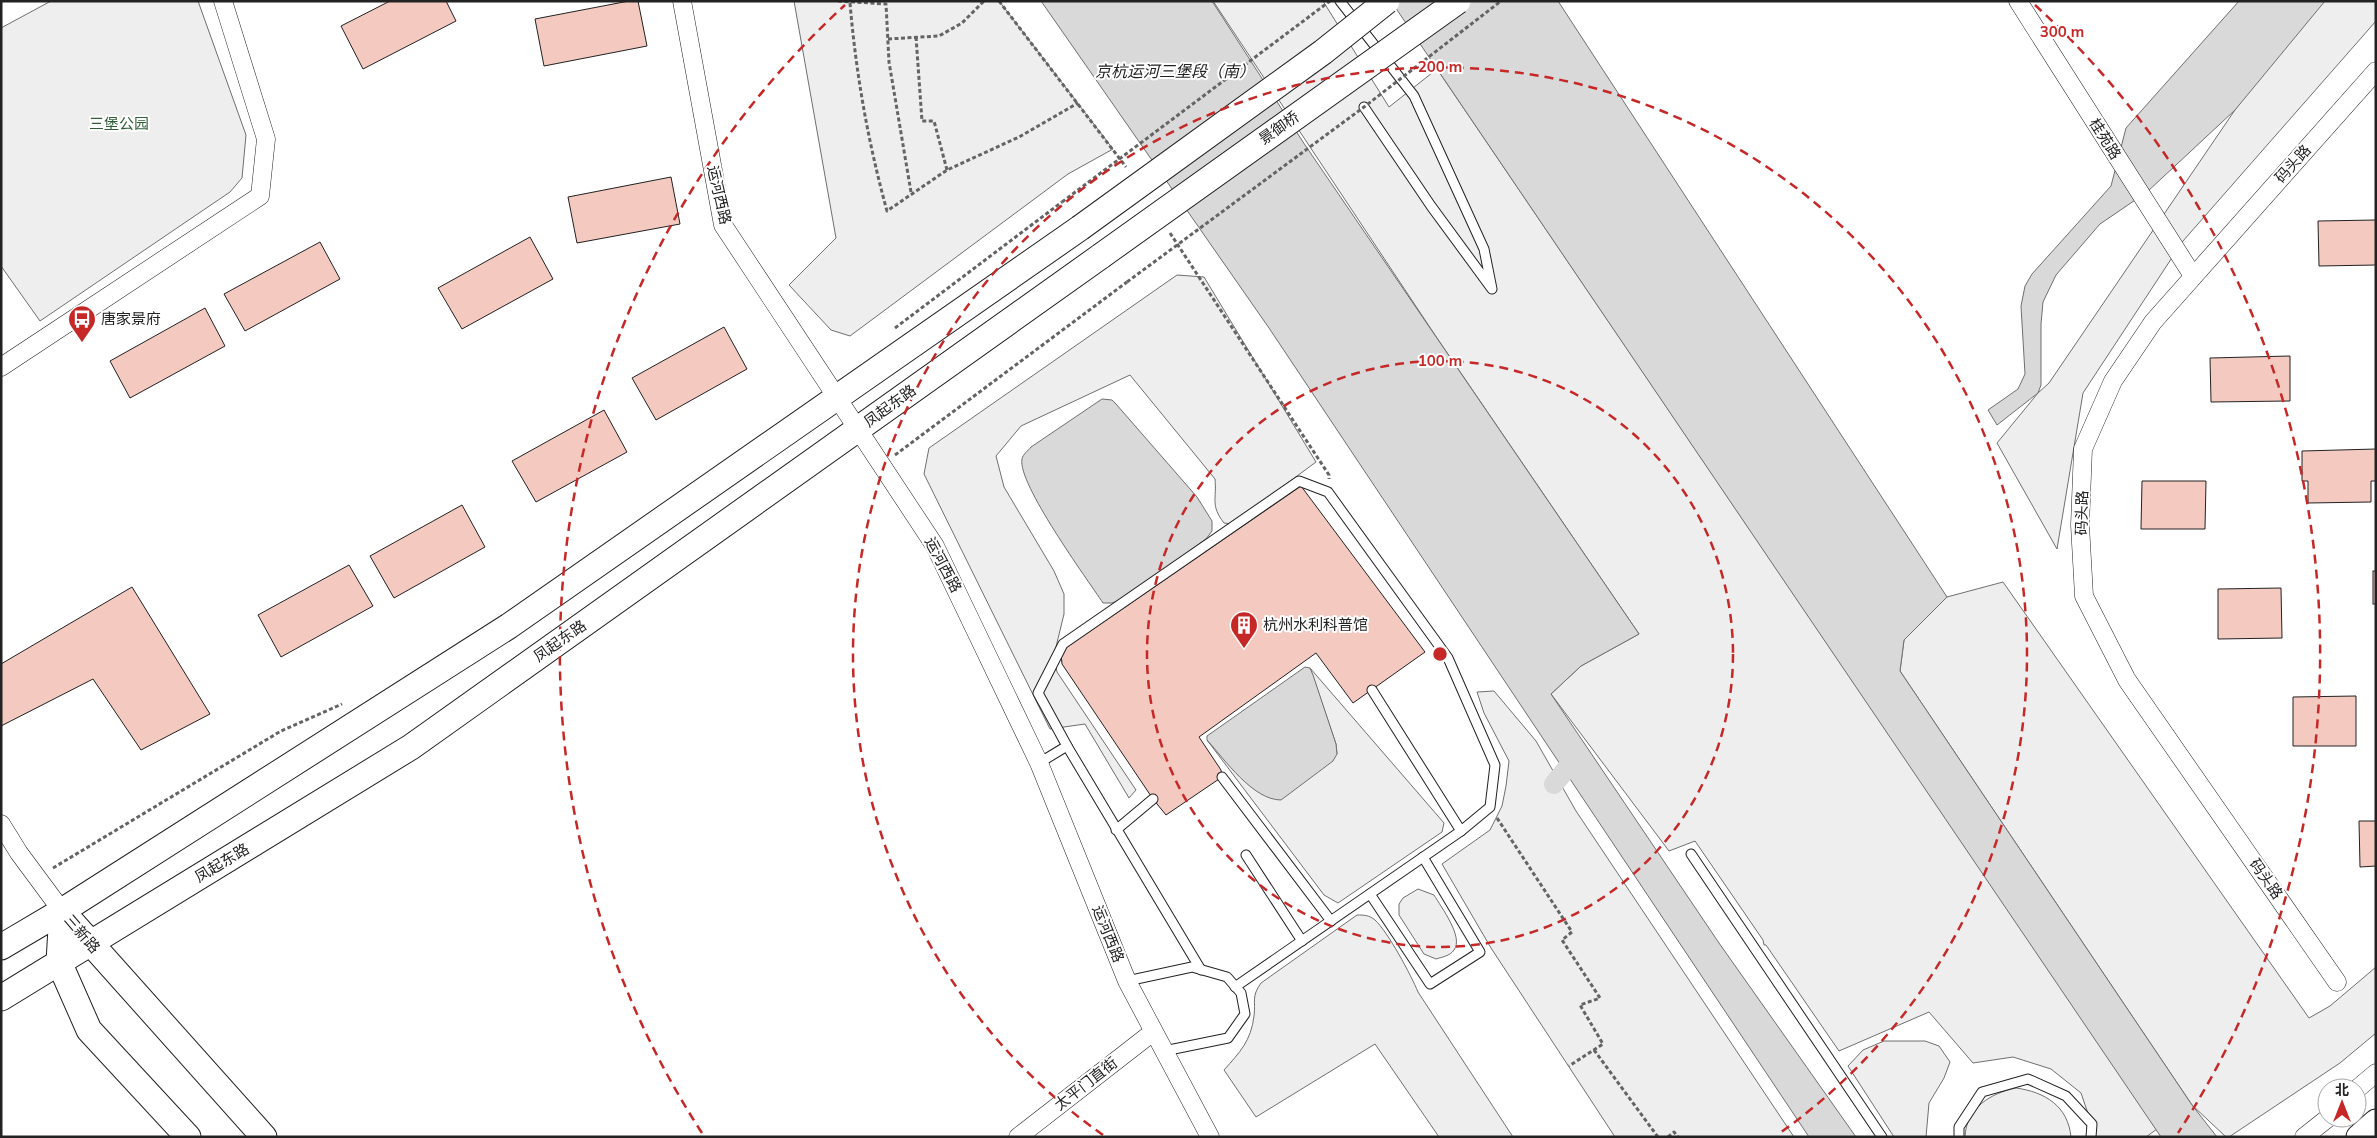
<svg xmlns="http://www.w3.org/2000/svg" width="2377" height="1138" viewBox="0 0 2377 1138" font-family="Mulish,'Noto Sans SC',sans-serif">
	<style>
		.green { fill: #eee; stroke: #6f6f6f }
		.water { fill: #d9d9d9; stroke: #6f6f6f }
		.lines { fill: none; stroke-linecap: round; stroke-linejoin: round }
		.canal { stroke: #d9d9d9; stroke-width: 20 }
		.building { fill: #f3c9c0; stroke: #222 }
		.service-casing { stroke: #222; stroke-width: 11 }
		.minor-casing { stroke: #222; stroke-width: 19 }
		.secondary-casing { stroke: #222; stroke-width: 27 }
		.path { stroke: #646464; stroke-width: 3; stroke-dasharray: 4 2.5; stroke-linecap: butt }
		.service { stroke: #fff; stroke-width: 9 }
		.minor { stroke: #fff; stroke-width: 18 }
		.secondary { stroke: #fff; stroke-width: 25 }
		.secondary-bridge-casing { stroke: #222; stroke-width: 27; stroke-linecap: butt }
		.path-bridge { stroke: #646464; stroke-width: 3; stroke-dasharray: 4 2.5; stroke-linecap: butt }
		.secondary-bridge { stroke: #fff; stroke-width: 25 }
		.ring { fill: none; stroke: #c62828; stroke-width: 2.5; stroke-dasharray: 9 6 }
		.labels { text-anchor: middle; stroke-width: 4; stroke-linejoin: round; paint-order: stroke }
		.park-label { font-size: 15px; fill: #2f5e38; stroke: #fff }
		.street-label { font-size: 15px; fill: #222; stroke: #fff }
		.poi-label { font-size: 15px; fill: #222; stroke: #fff; text-anchor: start }
		.water-label { font-size: 16px; font-style: italic; fill: #222; stroke: #fff }
		.centre { fill: #c62828; stroke: #fff; stroke-width: 2.5 }
		.ring-label { font-size: 15px; text-anchor: middle; font-weight: bold; fill: #c62828; stroke: #fff; stroke-width: 4; stroke-linejoin: round; paint-order: stroke }
	</style>
	<rect width="100%" height="100%" fill="#fff"/>
	<g class="green">
		<path d="M51,1H198L246,135L242,178L230,192L40,321L1,266V28Z"/>
		<path d="M794,1H999L1113,149L1068,174L850,336L831,330L789,285L836,238Z"/>
		<path d="M1213,1H1323L1389,107L1437,69L2157,1129L2146,1137H2096L2081,1093L2051,1069L2013,1057L1973,1063L1929,1012L1839,1051L1766,945H1764L1763,940L1695,841L1669,851L1551,694L1581,666L1639,634L1437,338Z"/>
		<path d="M2322,1H2376V21L2183,241L2083,393L2057,549L1997,443L2038,393L2049,383L2269,60Z"/>
		<path d="M1177,275L1204,277L1316,462L1232,524L1224,523C1210,505 1217,499 1215,479L1130,375L1021,426L996,456L1004,487L1054,571L1064,594V614L1054,655L1057,672L1136,790L1129,798L1085,724L1050,729L924,474L929,448Z"/>
		<path d="M2003,582L2309,1018L2330,1006L2376,967V1033L2340,1063L2229,1137H2226L2192,1105L1900,671L1904,640L1947,597Z"/>
		<path d="M1310,668L1444,823L1442,832L1338,903L1324,895L1207,740L1235,771L1337,754L1336,744Z"/>
		<path d="M1494,691L1536,741L1576,811L1794,1137H1615L1491,948L1442,864L1490,830L1502,806L1506,786L1509,761L1484,713L1477,692Z"/>
		<path d="M1418,889L1434,895C1441,907 1464,937 1454,950C1450,956 1442,957 1436,959L1424,954L1399,915V904L1403,898Z"/>
		<path d="M1357,915C1364,915 1369,915 1375,920C1388,932 1411,975 1418,992L1513,1137H1439L1375,1044L1256,1117L1224,1070C1240,1052 1251,1041 1254,1016C1256,1001 1251,997 1261,983Z"/>
		<path d="M1884,1041H1925L1939,1046L1950,1062L1944,1078L1929,1103L1926,1137H1894L1848,1066L1863,1050Z"/>
		<path d="M2016,1088C2045,1092 2068,1106 2071,1137H1965C1966,1108 1991,1093 2016,1088Z"/>
	</g>
	<g class="water">
		<path d="M1041,1H1212L1305,145L1639,634L1581,666L1551,694L1719,943L1856,1137H1809L1269,328Z"/>
		<path d="M1391,1H1558L1947,597L1904,640L1900,671L2192,1105L2217,1137H2161Z"/>
		<path d="M2239,1H2325L2235,110L2147,192L2100,224L2056,275L2043,302L2041,324V385L2038,393L1997,425L1988,410L2018,389L2025,374L2021,306L2025,286L2032,274L2111,186L2126,128Z"/>
		<path d="M1102,399L1112,400L1116,404L1197,497L1212,521V531L1206,539L1125,598L1112,603H1103C1087,579 1017,483 1022,459C1023,454 1028,451 1031,447Z"/>
		<path d="M1305,667L1310,668L1313,675L1336,744L1337,754L1333,761L1281,800C1253,800 1225,760 1207,740V736Z"/>
	</g>
	<g class="lines">
		<path class="canal" d="M1554,784L1573,761"/>
	</g>
	<g class="building">
		<path d="M390,1H446L456,21L363,69L341,26Z"/>
		<path d="M629,1H638L647,46L544,66L535,19Z"/>
		<path d="M671,177L680,224L577,243L568,197Z"/>
		<path d="M2376,220V265L2319,266L2318,221Z"/>
		<path d="M530,237L553,279L462,329L438,288Z"/>
		<path d="M320,242L340,279L245,331L224,294Z"/>
		<path d="M205,308L225,346L130,398L110,361Z"/>
		<path d="M724,327L747,369L656,420L632,378Z"/>
		<path d="M2290,356V401L2211,402L2210,358Z"/>
		<path d="M604,410L627,452L536,502L512,461Z"/>
		<path d="M2376,449V481H2371V502L2308,503V481H2302V451Z"/>
		<path d="M2142,481H2206L2205,529H2141Z"/>
		<path d="M1301,486L1425,652L1353,703L1316,653L1199,737L1221,770L1222,777L1166,815L1153,799L1062,664L1061,654L1067,647Z"/>
		<path d="M462,505L485,547L394,598L370,556Z"/>
		<path d="M349,565L373,606L281,657L258,615Z"/>
		<rect x="2373" y="571" width="3" height="33"/>
		<path d="M132,587L210,714L141,750L93,679L1,726V664Z"/>
		<path d="M2281,588L2282,638L2218,639V589Z"/>
		<path d="M2356,696V746H2293V697Z"/>
		<path d="M2359,821H2376V866L2360,867Z"/>
	</g>
	<g class="lines">
		<g class="service-casing">
			<g id="service">
				<path d="M1340,1L1414,96L1484,249L1492,289L1431,206L1364,107"/>
				<path d="M1372,690L1461,831"/>
				<path d="M1067,746L1038,693L1063,644L1299,481L1328,492L1448,658L1495,765L1490,807L1461,831L1235,987"/>
				<path d="M1039,763L1067,746L1201,970"/>
				<path d="M1222,777L1331,921"/>
				<path d="M1116,830L1153,799"/>
				<path d="M1691,854L1882,1137"/>
				<path d="M1246,855L1302,941"/>
				<path d="M1370,894L1430,984L1480,952L1423,857"/>
				<path d="M1127,981L1192,967L1227,977L1241,993L1245,1014L1228,1038L1164,1051"/>
				<path d="M1959,1137V1127L1982,1092L2028,1079L2066,1096L2092,1124L2091,1137"/>
			</g>
		</g>
		<g class="minor-casing">
			<g id="minor">
				<path d="M682,1L723,225L935,546L1039,763L1127,981L1210,1137"/>
				<path d="M2018,1L2193,276"/>
				<path d="M1,367L260,196L266,139L223,1"/>
				<path d="M1,824L19,853L62,911"/>
				<path d="M2337,982L2127,680L2084,596L2080,525L2083,449L2113,381L2153,322L2376,71"/>
				<path d="M2357,1089L2376,1073"/>
				<path d="M1018,1137L1153,1032"/>
				<path d="M2304,1137L2328,1118"/>
			</g>
		</g>
		<g class="secondary-casing">
			<g id="secondary">
				<path d="M62,911L264,1137"/>
				<path d="M62,911L59,962L89,1030L188,1137"/>
				<path d="M1,947L62,911L509,626L1080,228"/>
				<path d="M1,998L411,747L1101,256"/>
				<path d="M2359,1137L2376,1122"/>
			</g>
		</g>
		<g class="path">
			<path d="M838,1L886,4L889,62L911,192"/>
			<path d="M999,1L1126,167"/>
			<path d="M850,3C856,74 868,142 887,211L947,170L1019,137L1078,103"/>
			<path d="M916,37L922,121H934L947,170"/>
			<path d="M888,39L939,36L962,23L984,1"/>
			<path d="M1170,233L1329,475V479"/>
			<path d="M895,328L1062,202"/>
			<path d="M895,455L1127,282"/>
			<path d="M1497,818L1572,932L1562,940L1600,998L1580,1005L1603,1044L1569,1066"/>
			<path d="M53,868L281,731L342,704"/>
			<path d="M1594,1050L1658,1137"/>
			<path d="M1668,1137L1674,1132L1678,1137"/>
		</g>
		<use href="#service" class="service"/>
		<use href="#minor" class="minor"/>
		<use href="#secondary" class="secondary"/>
		<g class="secondary-bridge-casing">
			<g id="secondary-bridge">
				<path d="M1080,228L1323,52L1387,1"/>
				<path d="M1101,256L1458,1"/>
			</g>
		</g>
		<g class="path-bridge">
			<path d="M1062,202L1330,1"/>
			<path d="M1127,282L1364,107L1501,1"/>
		</g>
		<use href="#secondary-bridge" class="secondary-bridge"/>
	</g>
	<g class="ring">
		<circle cx="1440" cy="654" r="293"/>
		<path d="M1103 1135A587 587 0 1 1 1777 1135"/>
		<path d="M702 1133A880 880 0 0 1 845 5M2035 5A880 880 0 0 1 2178 1133"/>
	</g>
	<defs>
		<g id="bus-pin" transform="scale(1.4375)"><path d="M0 17L-7.5 6A9.5 9.5 0 1 1 7.5 6Z" fill="#c62828" stroke="#fff"/><path d="M-5-6H5V4H4V6H2V4H-2V6H-4V4H-5ZM-3.5-4V0h7V-4ZM-3.5 1.2v1.5H-2V1.2ZM2 1.2v1.5H3.5V1.2Z" fill="#fff"/></g>
		<g id="building-pin" transform="scale(1.4375)"><path d="M0 17L-7.5 6A9.5 9.5 0 1 1 7.5 6Z" fill="#c62828" stroke="#fff"/><path d="M-4-6H4V6H1V3H-1V6H-4ZM-2.5-4.3h1.7v1.8h-1.7ZM.8-4.3h1.7v1.8H.8ZM-2.5-1h1.7V.8h-1.7ZM.8-1h1.7V.8H.8Z" fill="#fff"/></g>
	</defs>
	<g fill-rule="evenodd">
		<use href="#bus-pin" x="82" y="319"/>
		<use href="#building-pin" x="1244" y="625"/>
	</g>
	<g class="labels">
		<g class="park-label">
			<text x="119" y="129">三堡公园</text>
		</g>
		<g class="street-label">
			<text transform="translate(1279 128) rotate(-35)" y="5">景御桥</text>
			<text transform="translate(2105 139) rotate(58)" y="5">桂苑路</text>
			<text transform="translate(2293 164) rotate(-48)" y="5">码头路</text>
			<text transform="translate(719 195) rotate(77)" y="5">运河西路</text>
			<text transform="translate(890 406) rotate(-36)" y="5">凤起东路</text>
			<text transform="translate(2082 513) rotate(-89)" y="5">码头路</text>
			<text transform="translate(943 565) rotate(62)" y="5">运河西路</text>
			<text transform="translate(560 641) rotate(-35)" y="5">凤起东路</text>
			<text transform="translate(222 863) rotate(-31)" y="5">凤起东路</text>
			<text transform="translate(2266 879) rotate(55)" y="5">码头路</text>
			<text transform="translate(82 934) rotate(49)" y="5">三新路</text>
			<text transform="translate(1108 934) rotate(68)" y="5">运河西路</text>
			<text transform="translate(1086 1084) rotate(-38)" y="5">太平门直街</text>
		</g>
		<g class="poi-label">
			<text x="101" y="324">唐家景府</text>
			<text x="1263" y="630">杭州水利科普馆</text>
		</g>
		<g class="water-label">
			<text x="1175" y="77">京杭运河三堡段（南）</text>
		</g>
	</g>
	<circle cx="1440" cy="654" r="8" class="centre"/>
	<g class="ring-label">
		<text x="2062" y="37">300 m</text>
		<text x="1440" y="72">200 m</text>
		<text x="1440" y="366">100 m</text>
	</g>
	<rect width="2377" height="1138" fill="none" stroke="#222222" stroke-width="5"/>
	<g transform="translate(2342 1103)"><circle r="24" fill="#ffffff" stroke="#a7a7a7"/>
	<path d="M0-4L9 19L0 12L-9 19Z" fill="#c62828"/>
	<text y="-8" font-size="14" font-weight="bold" text-anchor="middle" fill="#222222">北</text>
	</g>
</svg>
